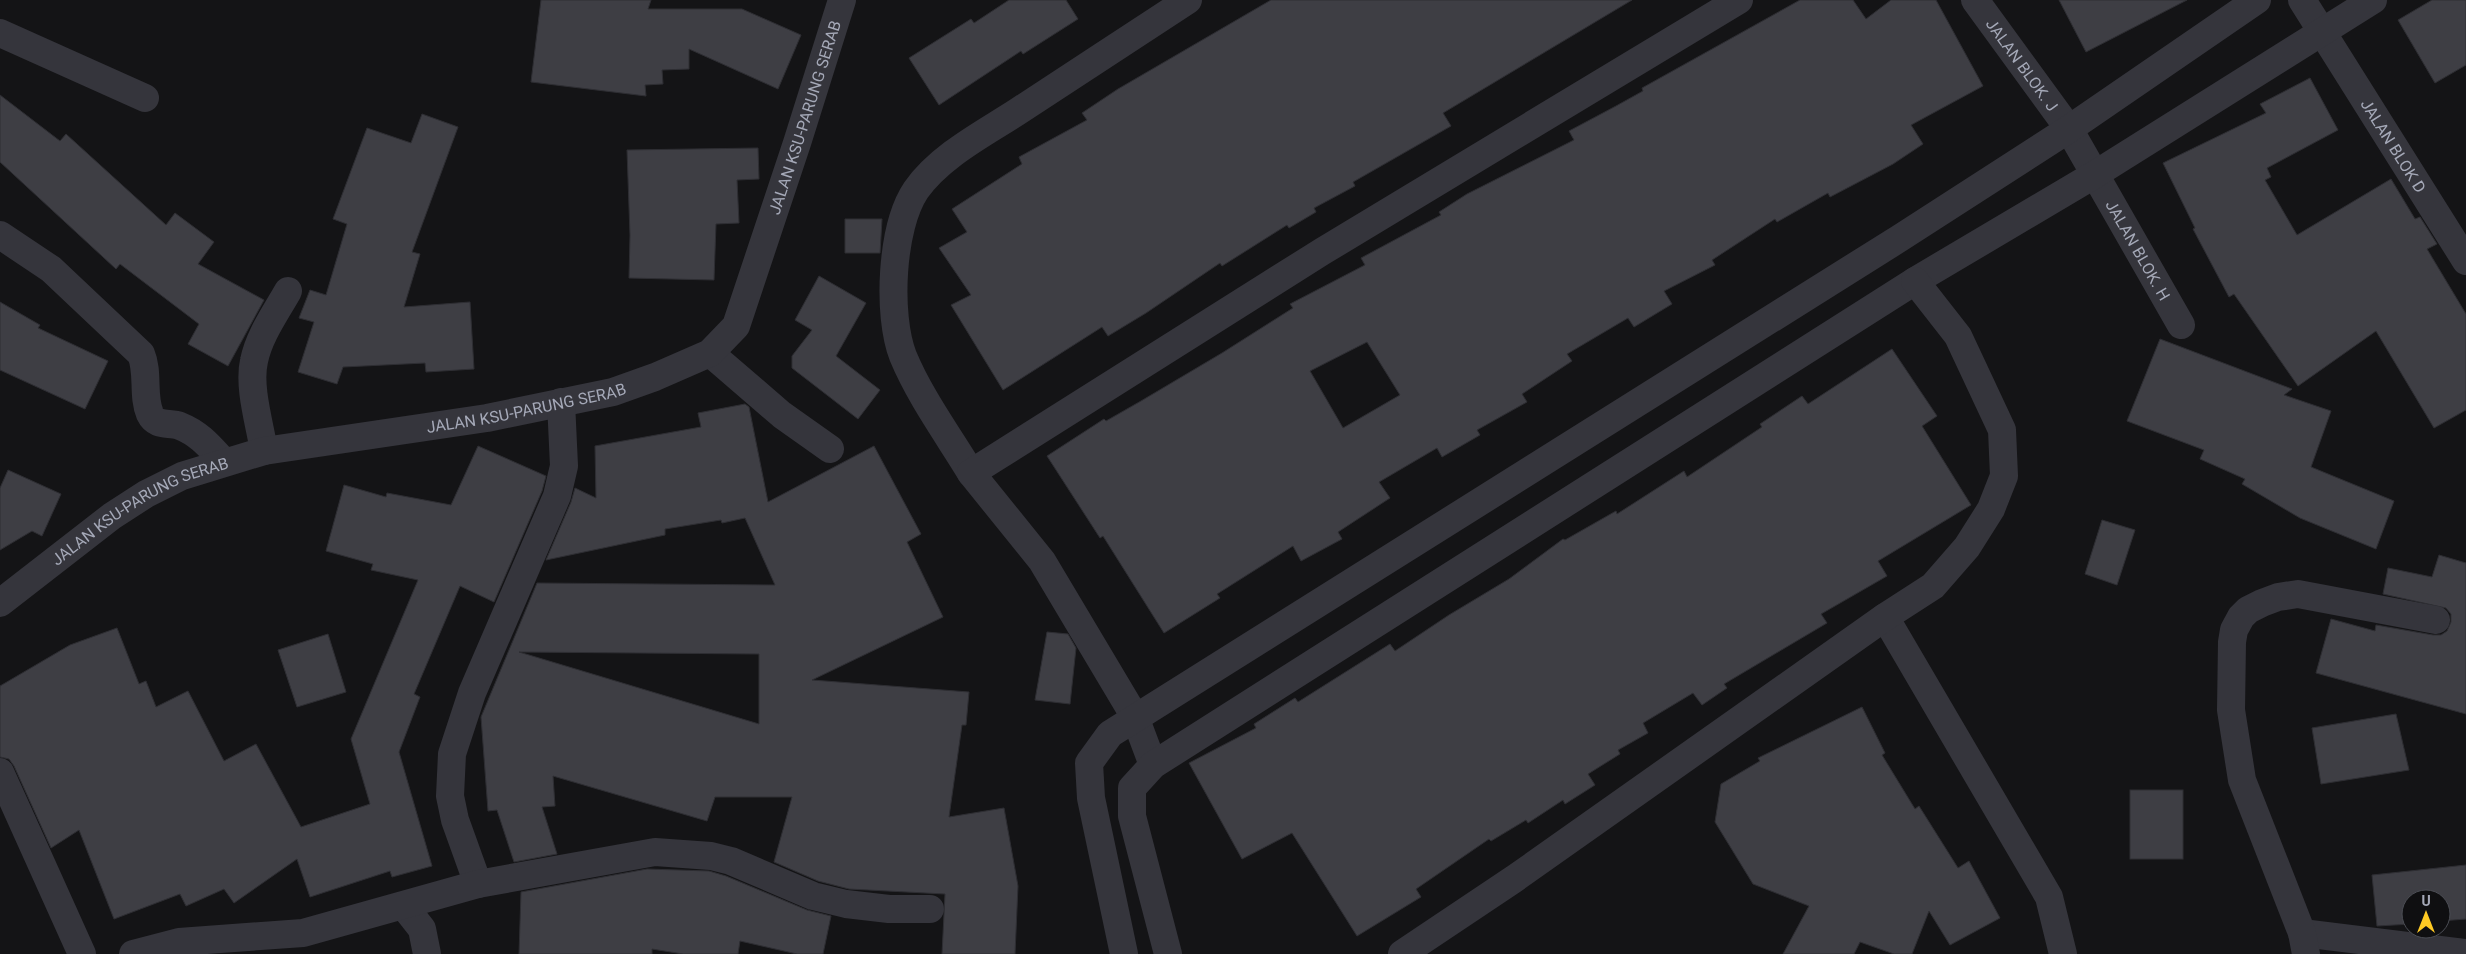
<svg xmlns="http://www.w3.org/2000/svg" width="2466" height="954" viewBox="0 0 2466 954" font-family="Roboto,sans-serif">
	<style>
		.building { fill: #3e3e44; stroke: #2e2e33; fill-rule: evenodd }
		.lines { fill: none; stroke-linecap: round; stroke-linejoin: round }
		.minor { stroke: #35353c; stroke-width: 28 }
		.labels { text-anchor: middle; stroke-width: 4; stroke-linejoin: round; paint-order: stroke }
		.street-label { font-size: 16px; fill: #a5a9b8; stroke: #0f0f11 }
	</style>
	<rect width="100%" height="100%" fill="#141416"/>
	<g class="building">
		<path d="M541,0H651L648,9H742L801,35L778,89L689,49V69L662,70L663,84L645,85L646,96L531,82Z"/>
		<path d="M1009,0H1066L1078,19L1023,54L1021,51L939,105L909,58L971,19L974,23Z"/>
		<path d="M1271,0H1632L1443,113L1451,126L1353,182L1355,186L1314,208L1316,212L1289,228L1287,225L1222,266L1220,263L1146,313L1108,336L1102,327L1003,390L951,305L971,295L939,248L967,232L952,209L1022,164L1019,157L1087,120L1082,113L1118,89Z"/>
		<path d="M1800,0H1853L1866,19L1891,0H1936L1983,86L1911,125L1923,144L1893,164L1830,197L1828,193L1777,222L1775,219L1712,260L1715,265L1664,291L1672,304L1634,327L1628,318L1567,354L1572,361L1522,394L1527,402L1477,430L1480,435L1442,457L1437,448L1379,482L1390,498L1338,532L1342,539L1301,561L1293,546L1217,594L1220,598L1164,633L1103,536L1100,538L1047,456L1104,419L1106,421L1141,401L1222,353L1293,308L1290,304L1365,265L1361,258L1441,215L1439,212L1467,194L1574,140L1569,131L1616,106L1643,91L1642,88ZM1367,342L1400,395L1343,428L1310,371Z"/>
		<path d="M2059,0H2187L2086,52Z"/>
		<path d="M2432,0H2466V65L2435,83L2398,20Z"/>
		<path d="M2310,78L2338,130L2267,168L2271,177L2265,180L2297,235L2391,179L2415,219L2420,217L2437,244L2427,249L2466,314V410L2434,428L2376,331L2298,386L2234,294L2229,297L2193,229L2195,228L2163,163L2266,113L2260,104Z"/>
		<path d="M0,95L60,141L66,134L166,225L175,213L214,242L198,264L264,300L228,366L188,344L199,324L120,264L116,269L0,162Z"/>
		<path d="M422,114L458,127L412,252L420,254L404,307L470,302L474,369L426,372L425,363L343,367L337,384L298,372L314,322L299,318L310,290L326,295L347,224L333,219L367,128L411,143Z"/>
		<path d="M758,148L759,179L737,180L739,223L716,224L714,280L629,278L630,235L627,150Z"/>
		<path d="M845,219H882L880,253H845Z"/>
		<path d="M819,276L866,303L836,356L880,390L858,419L792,368V356L812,330L795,320Z"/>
		<path d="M0,302L40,325L38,328L108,361L85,409L0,370Z"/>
		<path d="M2160,339L2292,389L2284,395L2331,411L2311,467L2394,501L2376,549L2300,518L2242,484L2245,479L2200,459L2204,450L2127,421Z"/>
		<path d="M1892,349L1937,416L1922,426L1971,505L1878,561L1887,576L1821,614L1827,623L1724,684L1727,688L1702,705L1693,693L1643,723L1648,733L1618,750L1620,754L1588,774L1595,785L1565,804L1563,800L1528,823L1526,820L1491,841L1489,839L1416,889L1421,897L1357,936L1292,833L1242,859L1189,763L1256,728L1254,724L1295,698L1298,702L1390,644L1395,651L1449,615L1509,579L1563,539L1565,540L1616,511L1617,514L1684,471L1687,477L1762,427L1760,424L1802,396L1808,404Z"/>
		<path d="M745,404L749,407L768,502L874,446L921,534L907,542L943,617L812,680L969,692L966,725H962L949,817L1004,808L1018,886L1015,954H942L945,894L849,889L818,881L774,862L792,797H715L707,821L553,776L555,806L542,807L557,854L514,862L497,810L488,811L481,717L537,583L775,585L745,518L722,523L721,520L665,529V535L546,560L571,502L575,488L596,498L595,446L701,427L698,413ZM519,652L759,654V724Z"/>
		<path d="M478,446L546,476L542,491L494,602L460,586L414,694L420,697L399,752L432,866L392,877L390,871L310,897L297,859L234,903L224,889L186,906L180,894L114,919L79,830L51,848L14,766L9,759L0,757V686L70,645L117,628L139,684L146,681L156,707L188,691L224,761L256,744L301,827L370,804L351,739L418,580L371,570L373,564L326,551L344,485L386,497L387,493L451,505Z"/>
		<path d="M8,470L61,494L42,536L32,531L0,550V488Z"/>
		<path d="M2102,520L2135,530L2117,585L2085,574Z"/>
		<path d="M2439,555L2466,563V714L2316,673L2331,619L2375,631L2376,625L2433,635H2441L2447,631L2451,622V614L2446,608L2383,594L2388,568L2432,577Z"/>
		<path d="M1047,632L1068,634L1076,648L1070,704L1035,700Z"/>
		<path d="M328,634L346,692L297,707L278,650Z"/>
		<path d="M1862,707L1885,753L1882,755L1915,809L1919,806L1958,868L1969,861L2000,918L1950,945L1929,911L1912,954H1894L1860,942L1854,954H1783L1809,906L1753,884L1715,822L1721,784L1760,761L1758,758Z"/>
		<path d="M2396,714L2409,770L2321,784L2312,728Z"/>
		<rect x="2130" y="790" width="53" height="69"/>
		<path d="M2466,865V919L2441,921V899H2411V924L2377,926L2372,875Z"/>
		<path d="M647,869L709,871L726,876L807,910L831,916L823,954H797L740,941L738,954H683L652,949V954H519L521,892Z"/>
	</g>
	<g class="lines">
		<g class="minor">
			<path id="s1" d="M1975,0L2069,129L2181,325"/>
			<path id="s2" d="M2302,0L2466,261"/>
			<path d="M0,33L145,98"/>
			<path d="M0,235L51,269L141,354C149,373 142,395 150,414C156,427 169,422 180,426C200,434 210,447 224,462"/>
			<path d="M710,353L782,415L830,449"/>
			<path d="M264,451C260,425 248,387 254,361C259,336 275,314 288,291"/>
			<path d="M971,473C948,435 920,397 903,356C887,315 891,227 916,190C940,156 983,134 1017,112C1074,75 1131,37 1188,0"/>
			<path id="s3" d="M0,603L112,516L146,494L182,476L264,451L487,418L613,392L655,377L710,353L736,326L797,143L842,0"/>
			<path d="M1885,617L2049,897L2063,954"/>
			<path d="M1153,765L1135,717L1042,561L971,473L1323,251L1739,0"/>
			<path d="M0,772L82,954"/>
			<path d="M478,884L455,820L450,796L452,754L472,693L557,496L564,466L561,402"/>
			<path d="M404,906L422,929L427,954"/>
			<path d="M2302,933L2466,953"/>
			<path d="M133,954L179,942L303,933L478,884L655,852L711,856L731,861L813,896L846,904L889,909H930"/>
			<path d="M1124,954L1091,798L1089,763L1110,734L1900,238L2069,129L2257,0"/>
			<path d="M1168,954L1132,816V788L1153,765L1915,281L2094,175L2373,0"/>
			<path d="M1402,954L1514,879L1885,617L1933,586L1967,547L1991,509L2004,476L2002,430L1958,336L1915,281"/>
			<path d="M2306,954L2302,933L2242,780L2231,710L2232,642L2234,630L2241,617L2248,610L2262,603L2278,597L2298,594L2436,620"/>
		</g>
	</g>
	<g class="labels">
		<g class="street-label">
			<text dy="6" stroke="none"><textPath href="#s1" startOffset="80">JALAN BLOK. J</textPath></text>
			<text dy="6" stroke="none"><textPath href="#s3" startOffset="1024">JALAN KSU-PARUNG SERAB</textPath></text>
			<text dy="6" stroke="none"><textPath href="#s2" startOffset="172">JALAN BLOK D</textPath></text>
			<text dy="6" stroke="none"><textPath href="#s1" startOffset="299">JALAN BLOK. H</textPath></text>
			<text dy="6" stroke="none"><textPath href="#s3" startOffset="574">JALAN KSU-PARUNG SERAB</textPath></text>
			<text dy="6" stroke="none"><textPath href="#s3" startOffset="169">JALAN KSU-PARUNG SERAB</textPath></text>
		</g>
	</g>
	<g transform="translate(2426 914)"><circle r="24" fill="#0f0f11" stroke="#4b4d54"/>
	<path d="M0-4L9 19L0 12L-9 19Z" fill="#ffca24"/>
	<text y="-8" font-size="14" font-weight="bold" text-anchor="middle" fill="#a5a9b8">U</text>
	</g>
</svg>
